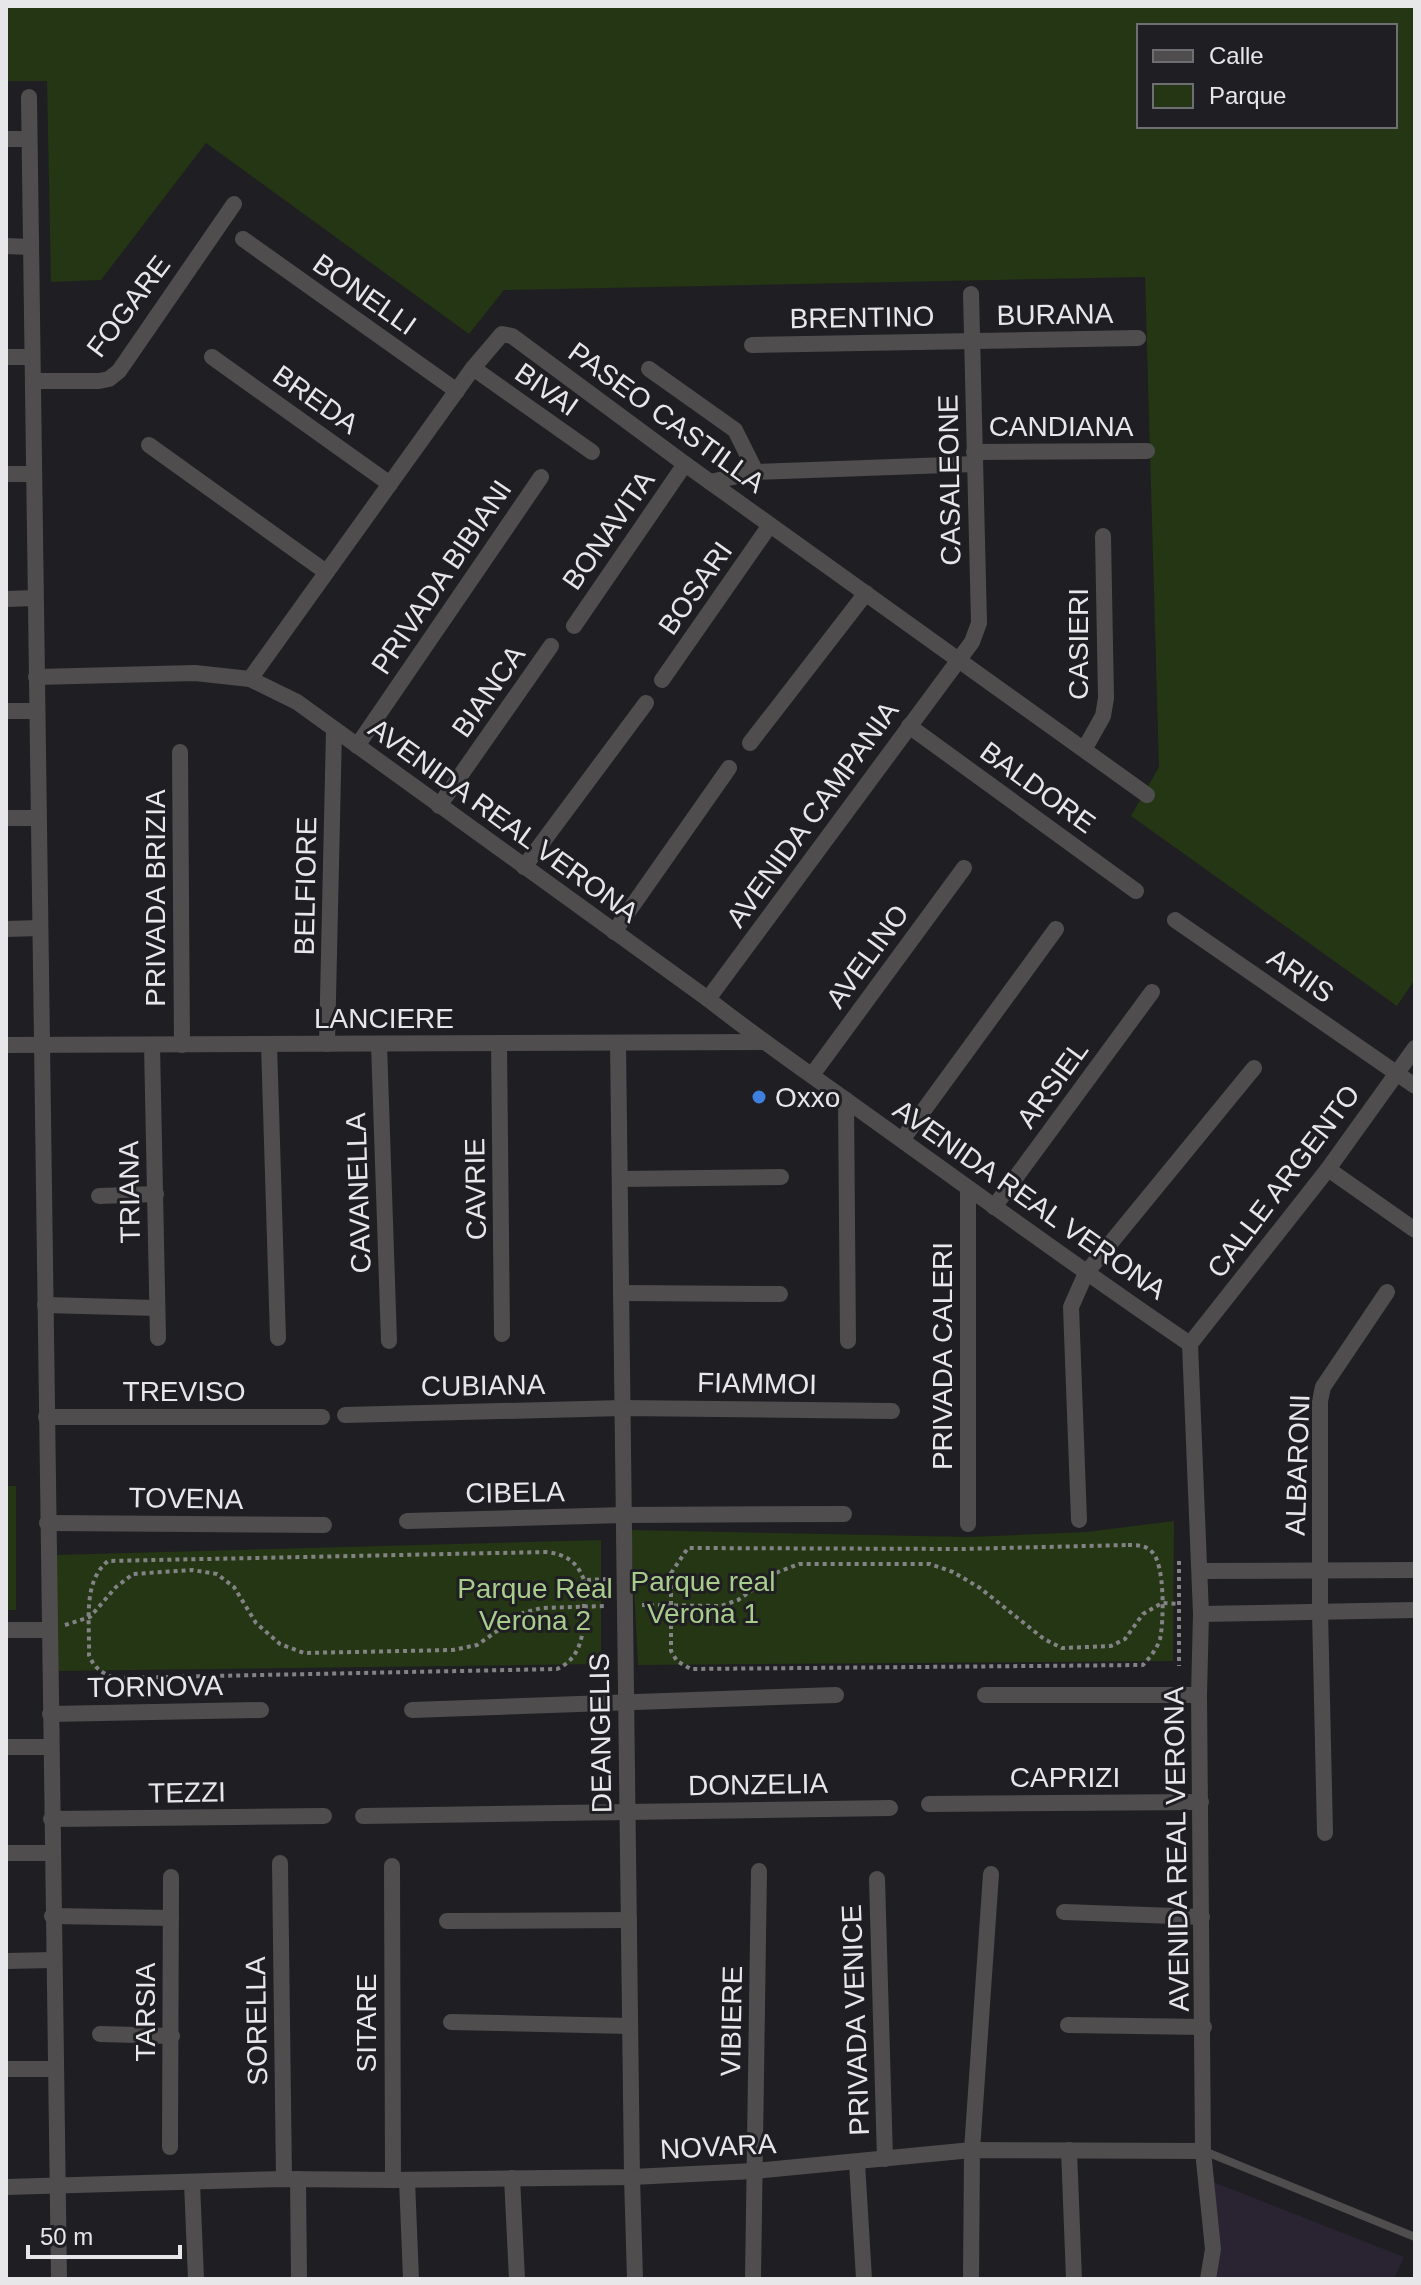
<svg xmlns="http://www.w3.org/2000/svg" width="1421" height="2285" viewBox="0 0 1421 2285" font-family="Helvetica,sans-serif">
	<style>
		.education { fill: #292332 }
		.green { fill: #243613; fill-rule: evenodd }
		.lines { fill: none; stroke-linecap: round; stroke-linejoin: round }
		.path { stroke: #838386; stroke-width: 4; stroke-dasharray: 4 4; stroke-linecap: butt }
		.service { stroke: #4f4d4d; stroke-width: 8 }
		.minor { stroke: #4f4d4d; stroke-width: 16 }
		.shop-dot { fill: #3f7fe0; stroke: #1f1e22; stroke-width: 3 }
		.labels { text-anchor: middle; stroke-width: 6; stroke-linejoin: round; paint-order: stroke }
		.street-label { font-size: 28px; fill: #e7e7e9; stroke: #1f1e22 }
		.poi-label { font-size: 28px; fill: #e7e7e9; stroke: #1f1e22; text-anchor: start }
		.park-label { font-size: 28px; fill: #a8cc8c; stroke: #1f1e22 }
	</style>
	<rect width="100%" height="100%" fill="#1f1e22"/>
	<path class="education" d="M1211,2181L1404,2257L1394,2279H1215Z"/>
	<g class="green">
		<path d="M6,6H1415V979L1397,1006L1131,816L1159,767L1145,277L504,290L469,334L206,143L101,280L51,282L47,81H6ZM1139,26H1395V126H1139Z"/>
		<rect x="6" y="1486" width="10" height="124"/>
		<path d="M1174,1521L1173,1661L638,1665L631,1530L969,1537L1086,1532Z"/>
		<path d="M601,1540V1664L57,1671L54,1555Z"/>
	</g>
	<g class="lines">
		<g class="path">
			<path d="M1128,1545C1137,1545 1146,1545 1152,1552C1165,1564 1164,1621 1160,1639C1157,1649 1150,1657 1143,1665L691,1669L677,1661L671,1651V1573L688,1548L961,1549Z"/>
			<path d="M1179,1561V1666"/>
			<path d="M584,1580C583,1610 591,1654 557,1669L114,1678C102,1673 94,1668 89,1655C90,1623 82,1582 108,1561L546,1552C565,1554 577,1561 584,1580L608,1579"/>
			<path d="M642,1605L721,1606L738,1600L778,1572L799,1564H930L953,1572L980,1588L1044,1639L1062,1648L1111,1646L1125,1639L1143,1614L1162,1603L1179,1604"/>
			<path d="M65,1625L90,1617L116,1587L133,1574L192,1570L217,1574L234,1587L256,1623L280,1644L304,1653L453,1650L477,1645L523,1613L541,1608L607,1606"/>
		</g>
		<path class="service" d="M1204,2151L1415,2237"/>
		<g class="minor">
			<path d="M29,97L59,2279"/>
			<path d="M6,139H29"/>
			<path d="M243,239L457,391"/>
			<path d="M6,246L31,247"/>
			<path d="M752,345L1138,338"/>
			<path d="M6,357H32"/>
			<path d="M212,357L390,484"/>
			<path d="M473,368L592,452"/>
			<path d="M649,369L735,430L756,472"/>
			<path d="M33,381H99L109,379L119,371L234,204"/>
			<path d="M149,445L326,572"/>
			<path d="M974,452L1147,451"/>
			<path d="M6,474H34"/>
			<path d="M710,482L756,472L975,464"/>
			<path d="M6,599L35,598"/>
			<path d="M574,626L685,464"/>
			<path d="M36,677L195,673L250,679L297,702L708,999C761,1041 816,1078 871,1118C977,1194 1082,1271 1190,1344"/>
			<path d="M250,679L473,368L502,334L512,336L685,464L1147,795"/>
			<path d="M662,680L770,525"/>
			<path d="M6,711H37"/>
			<path d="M909,726L1136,891"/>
			<path d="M750,743L866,593"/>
			<path d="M357,746L541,477"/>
			<path d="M1085,748L1103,716L1106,698L1103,536"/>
			<path d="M180,752L182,1045"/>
			<path d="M439,806L551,646"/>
			<path d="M6,818H38"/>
			<path d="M524,867L646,703"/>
			<path d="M1175,920L1415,1086"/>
			<path d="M6,929L40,928"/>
			<path d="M614,932L729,768"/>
			<path d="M708,999L972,642L979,623L971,294"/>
			<path d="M499,1043L502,1334"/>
			<path d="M618,1043L632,2177L635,2279"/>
			<path d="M269,1044L278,1338"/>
			<path d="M327,1044L334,730"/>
			<path d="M379,1044L389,1341"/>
			<path d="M6,1045L762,1042"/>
			<path d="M152,1045L158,1338"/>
			<path d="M812,1075L964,868"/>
			<path d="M846,1100L848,1341"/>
			<path d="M902,1140L1056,929"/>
			<path d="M1328,1169L1415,1230"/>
			<path d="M620,1179L781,1177"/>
			<path d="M99,1196L156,1194"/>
			<path d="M994,1207L1152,992"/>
			<path d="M621,1293L780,1294"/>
			<path d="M45,1305L157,1308"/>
			<path d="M1190,1344L1201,1614L1199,1695L1203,2151L1213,2249L1208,2279"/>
			<path d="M1190,1344L1328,1169L1415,1048"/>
			<path d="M345,1415L622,1408L892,1411"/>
			<path d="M46,1417H322"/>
			<path d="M1079,1520L1071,1307L1086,1273L1254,1068"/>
			<path d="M407,1521L624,1515L844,1514"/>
			<path d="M47,1523L324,1525"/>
			<path d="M968,1524V1188"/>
			<path d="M1200,1571L1415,1570"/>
			<path d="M1201,1614L1415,1610"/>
			<path d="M6,1630H49"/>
			<path d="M985,1695H1199"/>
			<path d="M412,1710L836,1695"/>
			<path d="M50,1714L261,1710"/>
			<path d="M6,1747H50"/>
			<path d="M929,1804L1201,1802"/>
			<path d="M363,1816L890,1808"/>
			<path d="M51,1819L324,1816"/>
			<path d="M1325,1833L1320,1611V1401L1323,1387L1387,1292"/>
			<path d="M6,1853H52"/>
			<path d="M280,1863L284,2179"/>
			<path d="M392,1866L393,2180"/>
			<path d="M877,1879L885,2159"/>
			<path d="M1064,1912L1202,1917"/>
			<path d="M52,1916L171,1918"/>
			<path d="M447,1921L629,1920"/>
			<path d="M6,1961L53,1960"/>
			<path d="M451,2022L630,2026"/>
			<path d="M1068,2025L1204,2027"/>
			<path d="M100,2034L172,2036"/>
			<path d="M6,2069H54"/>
			<path d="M170,2147L171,1877"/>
			<path d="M1069,2150L1074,2279"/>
			<path d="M857,2163L864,2279"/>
			<path d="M512,2178L517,2279"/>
			<path d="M298,2179L299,2279"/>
			<path d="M407,2180L411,2279"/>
			<path d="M192,2183L196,2279"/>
			<path d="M6,2187L284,2179L393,2180L632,2177L754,2171L972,2150L1203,2151"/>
			<path d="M753,2279L759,1871"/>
			<path d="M971,2279L972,2150L991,1874"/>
		</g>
	</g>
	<circle class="shop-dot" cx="759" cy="1097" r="8"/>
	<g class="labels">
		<g class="street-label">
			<text transform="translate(365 294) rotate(35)" y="10">BONELLI</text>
			<text transform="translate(128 306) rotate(-53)" y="10">FOGARE</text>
			<text transform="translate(1055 314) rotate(-1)" y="10">BURANA</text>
			<text transform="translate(862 317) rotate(-1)" y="10">BRENTINO</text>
			<text transform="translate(547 389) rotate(35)" y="10">BIVAI</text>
			<text transform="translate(316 399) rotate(35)" y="10">BREDA</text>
			<text transform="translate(667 417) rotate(36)" y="10">PASEO CASTILLA</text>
			<text x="1061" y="436">CANDIANA</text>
			<text transform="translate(949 480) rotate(-91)" y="10">CASALEONE</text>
			<text transform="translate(608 530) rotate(-55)" y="10">BONAVITA</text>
			<text transform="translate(441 577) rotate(-56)" y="10">PRIVADA BIBIANI</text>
			<text transform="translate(695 588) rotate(-55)" y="10">BOSARI</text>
			<text transform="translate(1078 644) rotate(-90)" y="10">CASIERI</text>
			<text transform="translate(488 691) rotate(-55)" y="10">BIANCA</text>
			<text transform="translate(1038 787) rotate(36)" y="10">BALDORE</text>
			<text transform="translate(812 814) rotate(-54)" y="10">AVENIDA CAMPANIA</text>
			<text transform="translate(504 820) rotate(36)" y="10">AVENIDA REAL VERONA</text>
			<text transform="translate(305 886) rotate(-89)" y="10">BELFIORE</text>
			<text transform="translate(155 898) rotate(-90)" y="10">PRIVADA BRIZIA</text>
			<text transform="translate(867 956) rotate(-54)" y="10">AVELINO</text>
			<text transform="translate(1301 975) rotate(35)" y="10">ARIIS</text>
			<text x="384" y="1028">LANCIERE</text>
			<text transform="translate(1052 1084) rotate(-54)" y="10">ARSIEL</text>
			<text transform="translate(1283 1181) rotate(-53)" y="10">CALLE ARGENTO</text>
			<text transform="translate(475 1189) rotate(-91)" y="10">CAVRIE</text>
			<text transform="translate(129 1192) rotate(-91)" y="10">TRIANA</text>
			<text transform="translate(358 1193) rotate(-92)" y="10">CAVANELLA</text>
			<text transform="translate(1030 1199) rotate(35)" y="10">AVENIDA REAL VERONA</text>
			<text transform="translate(942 1356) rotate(-90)" y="10">PRIVADA CALERI</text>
			<text transform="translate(757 1383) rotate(1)" y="10">FIAMMOI</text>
			<text transform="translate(483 1385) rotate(-1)" y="10">CUBIANA</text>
			<text x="184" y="1401">TREVISO</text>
			<text transform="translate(1297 1465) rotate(-88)" y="10">ALBARONI</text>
			<text transform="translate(515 1492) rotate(-1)" y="10">CIBELA</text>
			<text transform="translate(186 1498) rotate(1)" y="10">TOVENA</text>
			<text transform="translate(155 1686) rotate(-1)" y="10">TORNOVA</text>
			<text transform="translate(600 1733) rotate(-91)" y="10">DEANGELIS</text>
			<text x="1065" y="1787">CAPRIZI</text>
			<text transform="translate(758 1784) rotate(-1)" y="10">DONZELIA</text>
			<text transform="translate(187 1792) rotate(-1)" y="10">TEZZI</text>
			<text transform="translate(1176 1849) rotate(-91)" y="10">AVENIDA REAL VERONA</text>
			<text transform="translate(145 2012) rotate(-90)" y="10">TARSIA</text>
			<text transform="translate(855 2020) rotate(-92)" y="10">PRIVADA VENICE</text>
			<text transform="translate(256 2021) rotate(-91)" y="10">SORELLA</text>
			<text transform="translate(731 2021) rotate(-89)" y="10">VIBIERE</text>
			<text transform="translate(366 2023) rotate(-90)" y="10">SITARE</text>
			<text transform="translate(718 2146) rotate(-3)" y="10">NOVARA</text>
		</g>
		<g class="poi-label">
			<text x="775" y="1107">Oxxo</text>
		</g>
		<g class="park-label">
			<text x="703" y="1591">Parque real<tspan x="703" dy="32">Verona 1</tspan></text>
			<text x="535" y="1598">Parque Real<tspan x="535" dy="32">Verona 2</tspan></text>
		</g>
	</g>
	<rect width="1421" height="2285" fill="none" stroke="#e7e7e9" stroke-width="16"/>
	<rect x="1137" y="24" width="260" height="104" fill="#1f1e22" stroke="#6f6e72" stroke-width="2"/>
	<rect x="1153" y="50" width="40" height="12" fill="#4f4d4d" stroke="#6f6e72" stroke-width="2"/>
	<text x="1209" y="64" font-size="24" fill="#e7e7e9">Calle</text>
	<rect x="1153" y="84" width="40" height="24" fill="#243613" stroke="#6f6e72" stroke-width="2"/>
	<text x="1209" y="104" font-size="24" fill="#e7e7e9">Parque</text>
	<path d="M28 2245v12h152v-12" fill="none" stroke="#e7e7e9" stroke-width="4"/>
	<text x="40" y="2245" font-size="24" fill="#e7e7e9" stroke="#1f1e22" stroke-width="6" paint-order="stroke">50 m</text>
</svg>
